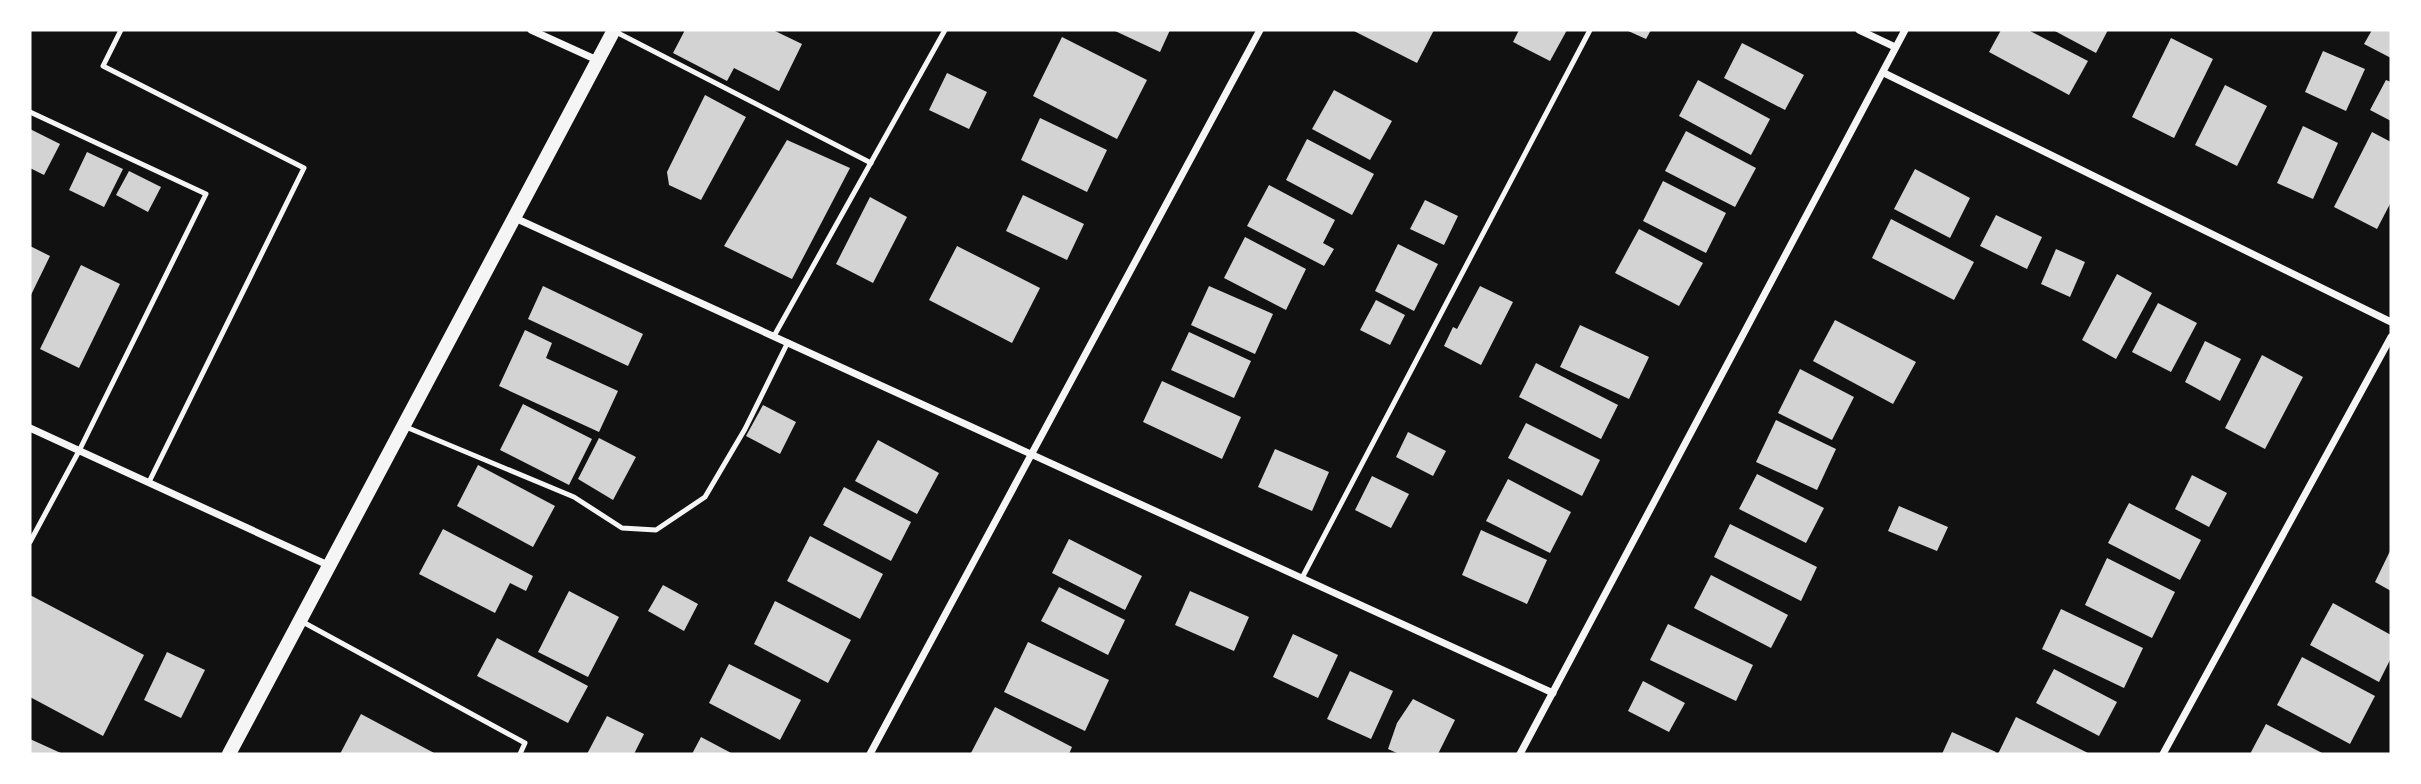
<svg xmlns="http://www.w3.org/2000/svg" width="2421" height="784" viewBox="0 0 2421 784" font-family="Signika,sans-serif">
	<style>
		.building { fill: #d3d3d3 }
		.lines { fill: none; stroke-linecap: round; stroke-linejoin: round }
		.service { stroke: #f5f5f5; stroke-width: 5 }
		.minor { stroke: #f5f5f5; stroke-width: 7 }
		.secondary { stroke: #f5f5f5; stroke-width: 14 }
	</style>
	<rect width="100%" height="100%" fill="#111"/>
	<g class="building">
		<path d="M685,30H773L802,44L779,91L734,68L727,81L673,53Z"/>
		<path d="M1113,30H1170L1160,52Z"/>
		<path d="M1352,30H1434L1417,63Z"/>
		<path d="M1519,30H1567L1550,61L1513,42Z"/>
		<path d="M1626,30H1651L1646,39Z"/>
		<path d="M2001,30H2028L2088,61L2069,95L1989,52Z"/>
		<path d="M2053,30H2108L2096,53Z"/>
		<path d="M2372,30H2391V58L2364,44Z"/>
		<path d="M1062,37L1147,80L1117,139L1033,96Z"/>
		<path d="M2171,38L2213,59L2174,138L2132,117Z"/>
		<path d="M1742,43L1804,75L1785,110L1724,78Z"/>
		<path d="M2323,51L2365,69L2346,111L2305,92Z"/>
		<path d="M947,73L987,92L969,129L929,110Z"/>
		<path d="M1698,80L1770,119L1751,155L1679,116Z"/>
		<path d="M2386,80L2391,82V121L2370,110Z"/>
		<path d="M2225,85L2267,106L2237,166L2195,145Z"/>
		<path d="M1334,90L1392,121L1370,160L1312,129Z"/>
		<path d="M705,95L746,117L701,200L669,185L667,172Z"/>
		<path d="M1040,118L1107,150L1087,192L1021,160Z"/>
		<path d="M2303,126L2338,143L2313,199L2277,183Z"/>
		<path d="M30,129L60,144L44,175L30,168Z"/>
		<path d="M1686,131L1756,168L1735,207L1665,171Z"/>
		<path d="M2372,132L2391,142V202L2377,229L2334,207Z"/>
		<path d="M1307,139L1374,174L1352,215L1286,180Z"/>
		<path d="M787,140L850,168L792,279L724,246Z"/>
		<path d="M87,152L123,169L104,207L69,190Z"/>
		<path d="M1915,169L1970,198L1950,238L1894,209Z"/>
		<path d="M129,171L161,187L148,212L116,195Z"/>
		<path d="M1663,181L1726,213L1706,253L1643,221Z"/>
		<path d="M1269,185L1335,220L1323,243L1334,249L1324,266L1247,226Z"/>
		<path d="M1023,195L1084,224L1067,260L1006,231Z"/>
		<path d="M870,197L907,217L873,283L836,264Z"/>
		<path d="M1425,200L1458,216L1444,245L1410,229Z"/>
		<path d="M1996,215L2042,237L2027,269L1980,246Z"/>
		<path d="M1891,219L1974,262L1954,300L1872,258Z"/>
		<path d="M1639,229L1703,263L1679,306L1615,273Z"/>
		<path d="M1245,237L1306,269L1286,310L1224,278Z"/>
		<path d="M1398,244L1438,264L1414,311L1375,291Z"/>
		<path d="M30,246L50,256L30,297Z"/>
		<path d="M957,246L1040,288L1012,343L929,300Z"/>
		<path d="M2056,249L2085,262L2070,297L2041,284Z"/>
		<path d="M81,265L120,284L79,368L40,349Z"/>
		<path d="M2117,274L2152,293L2116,359L2082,340Z"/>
		<path d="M543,286L643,334L628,366L528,319Z"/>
		<path d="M1209,286L1273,314L1255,354L1191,325Z"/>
		<path d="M1480,286L1513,302L1481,365L1444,346L1453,327L1457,329Z"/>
		<path d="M1376,300L1405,315L1390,345L1360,330Z"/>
		<path d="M2158,303L2197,323L2171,372L2132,352Z"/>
		<path d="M1835,320L1916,362L1893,404L1813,361Z"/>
		<path d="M1580,325L1649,357L1629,399L1560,367Z"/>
		<path d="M525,330L552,343L546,358L618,391L599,432L499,386Z"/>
		<path d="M1189,332L1251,361L1234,398L1171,370Z"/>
		<path d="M2205,341L2241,359L2220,401L2185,382Z"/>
		<path d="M2262,355L2303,377L2265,449L2225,428Z"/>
		<path d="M1536,363L1618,405L1601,439L1519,397Z"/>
		<path d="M1800,369L1854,397L1832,440L1778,413Z"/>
		<path d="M1162,381L1241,417L1222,459L1143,422Z"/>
		<path d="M523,404L592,439L569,485L500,450Z"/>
		<path d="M763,405L796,422L780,454L746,436Z"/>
		<path d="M1776,420L1836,449L1817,490L1756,462Z"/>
		<path d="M1526,423L1600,460L1582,496L1508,458Z"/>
		<path d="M1408,432L1446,451L1433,476L1396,457Z"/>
		<path d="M599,438L636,457L613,500L578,479Z"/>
		<path d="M878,440L939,473L917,514L855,481Z"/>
		<path d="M1275,449L1329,472L1312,511L1258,487Z"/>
		<path d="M478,465L555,506L533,547L457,506Z"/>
		<path d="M1757,474L1824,508L1806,543L1739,509Z"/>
		<path d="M2192,475L2227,493L2209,527L2175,509Z"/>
		<path d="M1372,476L1409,494L1391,528L1355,510Z"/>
		<path d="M1508,479L1571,512L1550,553L1486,521Z"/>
		<path d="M844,487L911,522L891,561L823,525Z"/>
		<path d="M2129,503L2201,540L2180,580L2108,543Z"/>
		<path d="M1899,506L1948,527L1937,551L1888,531Z"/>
		<path d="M1730,524L1817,567L1801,601L1714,557Z"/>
		<path d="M443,529L533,576L526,591L510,583L495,613L419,574Z"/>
		<path d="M1481,530L1547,560L1527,604L1462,575Z"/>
		<path d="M810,536L883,574L860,619L787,581Z"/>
		<path d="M1069,539L1142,576L1125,610L1052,573Z"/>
		<path d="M2391,549V591L2375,582Z"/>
		<path d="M2107,558L2175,592L2152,638L2085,605Z"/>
		<path d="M1711,575L1788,615L1771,648L1694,608Z"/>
		<path d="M663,585L698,604L684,631L648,611Z"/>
		<path d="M1059,587L1125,620L1108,655L1041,621Z"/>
		<path d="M569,591L619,617L588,677L538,652Z"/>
		<path d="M1190,591L1249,617L1234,651L1175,625Z"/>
		<path d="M30,595L144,655L103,736L30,697Z"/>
		<path d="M775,601L851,640L828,683L754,644Z"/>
		<path d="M2333,603L2391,635V658L2379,682L2310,645Z"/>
		<path d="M2061,609L2143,648L2124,688L2042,649Z"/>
		<path d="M1668,624L1753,665L1736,701L1650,660Z"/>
		<path d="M1293,634L1338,655L1318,698L1273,677Z"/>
		<path d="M497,638L588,686L568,723L477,676Z"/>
		<path d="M1028,642L1109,680L1085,731L1004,692Z"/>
		<path d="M167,652L205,670L181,718L144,700Z"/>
		<path d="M2302,657L2375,696L2350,744L2277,705Z"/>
		<path d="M729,664L801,700L780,740L709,703Z"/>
		<path d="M2054,669L2117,702L2099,736L2036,703Z"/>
		<path d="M1350,671L1393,691L1371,739L1327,719Z"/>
		<path d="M1643,681L1685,703L1669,732L1628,711Z"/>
		<path d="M1413,699L1455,720L1438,754H1399L1388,749L1397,723Z"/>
		<path d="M995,707L1072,747L1069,754L971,753Z"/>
		<path d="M361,714L436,754H340Z"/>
		<path d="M607,716L644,734L634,754H587Z"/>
		<path d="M2016,717L2090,754H1998Z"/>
		<path d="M2266,724L2324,754H2250Z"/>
		<path d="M1952,732L1996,752L1995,754H1942Z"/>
		<path d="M701,737L733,754H692Z"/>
		<path d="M30,739L63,754H30Z"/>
	</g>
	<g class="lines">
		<g class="service">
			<path d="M121,30L103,66L304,168L149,482"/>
			<path d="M616,32L871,163"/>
			<path d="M30,112L206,194L79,451L30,542"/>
			<path d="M774,336L945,30"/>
			<path d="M406,427L574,497L622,528L656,530L705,497L745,429L788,342"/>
			<path d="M1303,576L1590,30"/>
			<path d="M301,621L525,743L520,754"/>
		</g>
		<g class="minor">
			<path d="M531,30L597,60"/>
			<path d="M1859,30L1895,47"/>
			<path d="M1884,73L2391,322"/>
			<path d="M515,218L1553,693"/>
			<path d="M30,428L330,566"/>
			<path d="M870,754L1260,30"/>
			<path d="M1520,754L1905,30"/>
			<path d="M2163,754L2391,337"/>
		</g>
		<path class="secondary" d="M229,754L614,30"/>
	</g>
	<rect width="2421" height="784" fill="none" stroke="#ffffff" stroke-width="63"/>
</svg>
